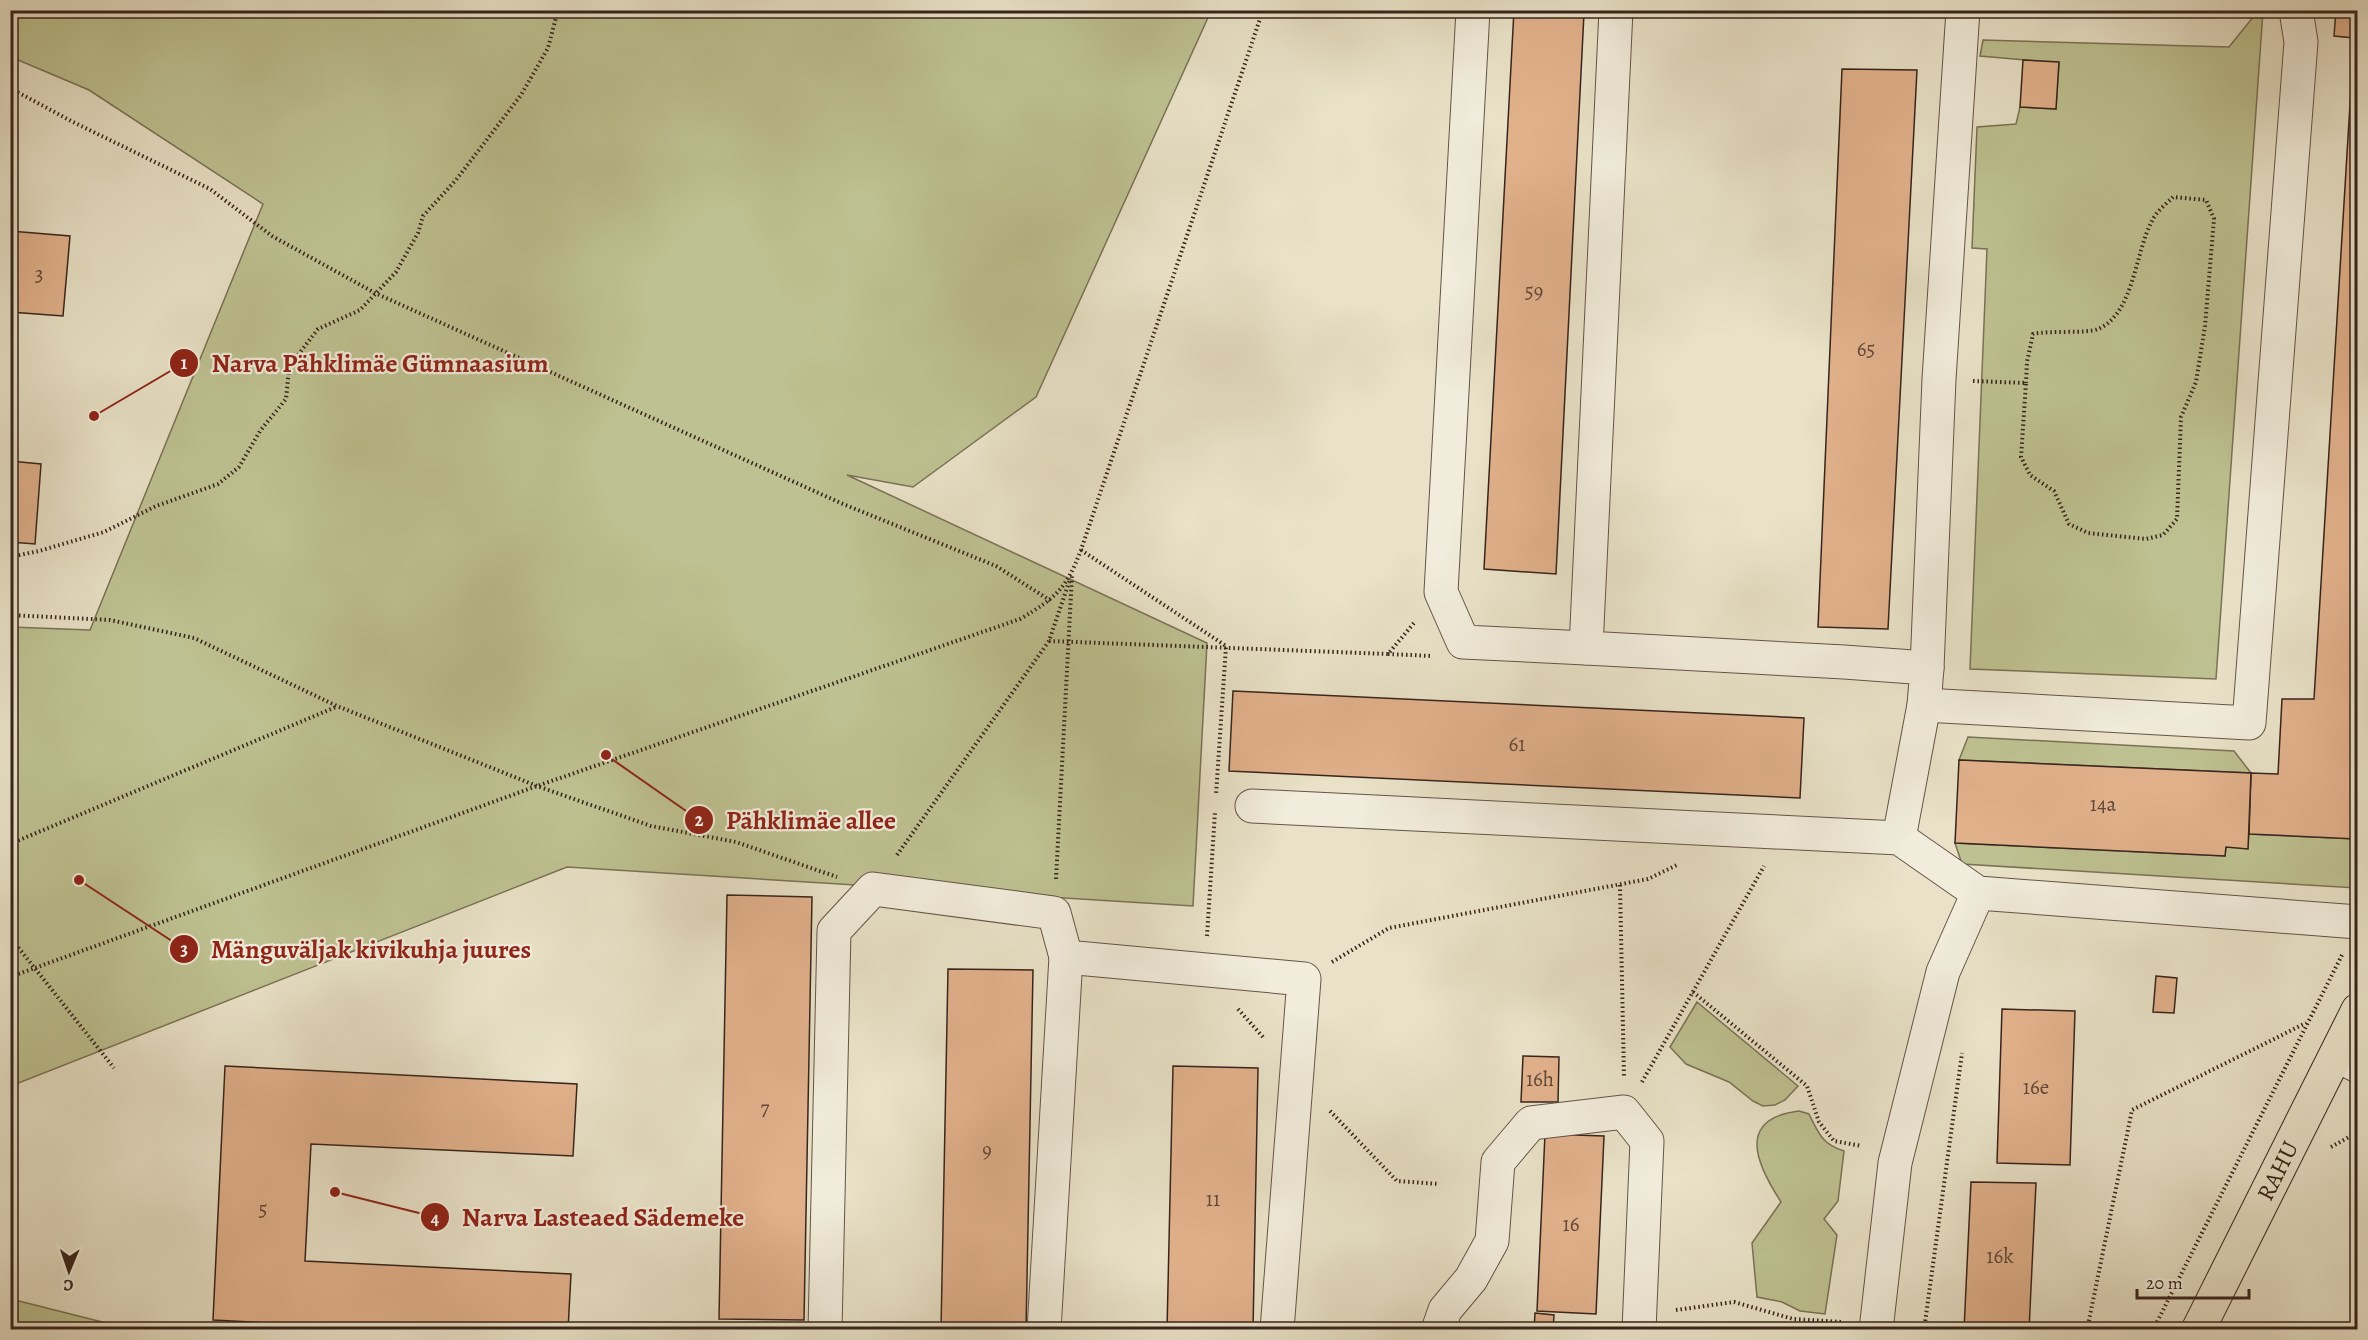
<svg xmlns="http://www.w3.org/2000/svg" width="2368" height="1340" viewBox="0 0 2368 1340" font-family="Alegreya,serif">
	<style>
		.green { fill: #bec191; stroke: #7a7256; stroke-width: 1.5 }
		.building { fill: #e1b18c; stroke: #37241c; stroke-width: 1.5 }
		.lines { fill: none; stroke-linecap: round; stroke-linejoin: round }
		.minor-casing { stroke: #645447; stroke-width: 35 }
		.major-casing { stroke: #37241c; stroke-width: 35 }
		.path { stroke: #37241c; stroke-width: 4; stroke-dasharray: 1.5 3; stroke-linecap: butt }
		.minor { stroke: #f1ecdb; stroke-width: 33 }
		.major { stroke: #e9e2c8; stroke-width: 33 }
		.labels { text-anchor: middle; stroke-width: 4.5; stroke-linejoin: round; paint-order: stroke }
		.number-label { font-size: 21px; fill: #624738 }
		.street-label { font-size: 24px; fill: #37241c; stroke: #f1ecdb }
		.leader { fill: none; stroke: #8f2418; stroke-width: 2 }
		.callout-dot { fill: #8f2418; stroke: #f1ecdb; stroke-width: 2 }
		.mark-label { font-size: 18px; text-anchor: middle; font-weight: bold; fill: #fff }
		.callout-label { font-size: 26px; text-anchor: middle; font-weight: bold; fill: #8f2418; stroke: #f1ecdb; stroke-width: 4.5; stroke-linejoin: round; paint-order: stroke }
	</style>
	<rect width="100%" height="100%" fill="#e9e2c8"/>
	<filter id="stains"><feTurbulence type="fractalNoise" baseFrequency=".00333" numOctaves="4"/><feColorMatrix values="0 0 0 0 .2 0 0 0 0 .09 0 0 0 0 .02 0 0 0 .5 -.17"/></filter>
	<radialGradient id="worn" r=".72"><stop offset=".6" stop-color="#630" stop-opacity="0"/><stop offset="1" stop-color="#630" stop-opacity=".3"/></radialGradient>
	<g class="green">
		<path d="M11,11H1211L1036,397L913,487L847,475L1207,643L1193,906L567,867L11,1086V627L90,630L263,204L89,90L11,57Z"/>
		<path d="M2258,11H2263L2216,679L1970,669L1987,249L1972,248L1977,127L2016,124L2020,107L2056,109L2059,63L1980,56L1983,40L2229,47Z"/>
		<path d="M1968,737L2234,751L2251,773L1959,760Z"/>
		<path d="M2356,817H2357V888L1962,864L1955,843L2225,856L2226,847L2248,848L2249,834L2355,839Z"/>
		<path d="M1697,1002L1798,1086L1785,1100L1775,1105L1763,1106L1753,1101L1729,1082L1686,1064L1670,1047Z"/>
		<path d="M1799,1111L1809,1114C1819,1134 1822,1144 1844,1151L1838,1201L1824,1219L1837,1235L1825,1314L1800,1311L1782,1302L1757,1297L1752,1243L1781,1202C1757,1165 1735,1119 1799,1111Z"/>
		<path d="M11,1299L130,1329H11Z"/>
	</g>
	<g class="building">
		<path d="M1514,10L1584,13L1556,574L1484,569Z"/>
		<path d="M2336,10H2358V817H2356V839L2249,834L2251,773L2278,774L2282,699H2314L2354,38L2334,36Z"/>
		<path d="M2023,60L2059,62L2056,109L2020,107Z"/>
		<path d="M1842,69L1917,70L1888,629L1818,627Z"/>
		<path d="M10,231L70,236L63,316L10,312Z"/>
		<path d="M10,461L41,464L35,544L10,542Z"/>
		<path d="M1233,691L1804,718L1800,798L1229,771Z"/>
		<path d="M1959,760L2251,773L2248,849L2226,847L2225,856L1955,843Z"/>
		<path d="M727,895L812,897L804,1320L719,1319Z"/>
		<path d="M948,969L1033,970L1026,1330H941Z"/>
		<path d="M2156,976L2177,978L2174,1013L2153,1012Z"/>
		<path d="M2002,1009L2075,1011L2070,1165L1997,1163Z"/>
		<path d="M1523,1056L1559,1057L1558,1102H1521Z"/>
		<path d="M225,1066L577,1084L573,1156L311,1144L305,1261L571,1274L568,1330H402L213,1320Z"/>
		<path d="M1173,1066L1258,1068L1253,1330H1167Z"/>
		<path d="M1545,1134L1604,1136L1596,1314L1537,1311Z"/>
		<path d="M1971,1182L2036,1183L2029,1330H1964Z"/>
		<path d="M1535,1313L1554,1315L1553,1330H1534Z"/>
	</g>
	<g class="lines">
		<g class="minor-casing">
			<g id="minor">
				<path d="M1473,10L1441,592L1463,642L1586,648"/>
				<path d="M1616,10L1586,648L1844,662L1927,668L1924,705L2249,723L2301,42L2296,10"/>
				<path d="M1927,668L1939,379L1963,10"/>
				<path d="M1252,806L1899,838L1978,893L2358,922"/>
				<path d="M1899,838L1924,705"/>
				<path d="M2336,1055L2358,1066"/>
				<path d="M825,1330L834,931L873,889L1054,913L1066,957L1304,979L1277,1330"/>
				<path d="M1044,1330L1066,957"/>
				<path d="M1438,1330L1445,1310L1471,1279L1492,1241L1498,1162L1531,1123L1624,1112L1647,1141L1639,1330"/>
				<path d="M1876,1330L1895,1163L1943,972L1978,893"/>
			</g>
		</g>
		<g class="major-casing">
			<g id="major">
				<path id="s1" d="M2198,1330L2358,1010"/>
			</g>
		</g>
		<g class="path">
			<path d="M10,88L71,121L210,189L272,236L375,293L843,504L996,566L1051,601"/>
			<path d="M1973,381L2026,383L2021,457L2030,475L2054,491L2069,524L2088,533L2146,539L2163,535L2177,519L2181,417L2196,382L2205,326L2214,219L2206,200L2173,197C2166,204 2156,212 2152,221C2135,252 2134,314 2098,329C2086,334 2051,330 2033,334L2027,362L2026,383"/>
			<path d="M1081,550L1226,646L1216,795"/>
			<path d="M10,557L39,551L104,532L156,506L218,484L239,467L260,431L286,399L289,369L301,351L318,329L360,310L396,272L418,233L423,216L456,180L521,95L548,48L558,10"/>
			<path d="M10,615L110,620L194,638L337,706L537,786L651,826L736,842L837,877"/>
			<path d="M1049,641L1388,654L1414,623"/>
			<path d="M1388,654L1432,656"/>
			<path d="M10,844L336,707"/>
			<path d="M897,855L1049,641L1070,579"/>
			<path d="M1056,879L1072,575"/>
			<path d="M1620,885L1624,1077"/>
			<path d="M1207,936L1215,812"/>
			<path d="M10,937L114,1068"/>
			<path d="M1332,962L1389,928L1648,879L1679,864"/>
			<path d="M10,977L537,786L1020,619C1056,598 1066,589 1081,550L1263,10"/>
			<path d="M1693,992L1807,1086L1819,1122L1834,1141L1862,1146"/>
			<path d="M1238,1009L1263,1037"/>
			<path d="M1642,1082L1764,866"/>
			<path d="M1330,1111L1397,1181L1439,1184"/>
			<path d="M2331,1147L2358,1132"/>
			<path d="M1676,1310L1734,1302L1793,1319L1842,1322"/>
			<path d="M1924,1330L1962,1053"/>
			<path d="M2087,1330L2132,1110L2306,1023"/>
			<path d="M2153,1330L2342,955"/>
		</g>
		<use href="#minor" class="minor"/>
		<use href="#major" class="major"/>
	</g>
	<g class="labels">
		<g class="number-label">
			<text x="39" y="281">3</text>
			<text x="1534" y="298">59</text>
			<text x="1866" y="356">65</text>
			<text x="1517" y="751">61</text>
			<text x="2103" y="811">14a</text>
			<text x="1540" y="1086">16h</text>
			<text x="2036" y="1094">16e</text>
			<text x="765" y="1115">7</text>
			<text x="987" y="1157">9</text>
			<text x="1213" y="1206">11</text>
			<text x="263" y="1216">5</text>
			<text x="1571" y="1231">16</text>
			<text x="2000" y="1263">16k</text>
		</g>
		<g class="street-label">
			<text dy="8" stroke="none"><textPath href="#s1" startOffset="178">RAHU</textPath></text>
		</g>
	</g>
	<path class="leader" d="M94 416L184 363M606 755L699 820M79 880L184 949M335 1192L435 1217"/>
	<g class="callout-dot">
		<circle cx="94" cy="416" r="6"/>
		<circle cx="606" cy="755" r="6"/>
		<circle cx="79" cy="880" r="6"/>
		<circle cx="335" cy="1192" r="6"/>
		<circle cx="184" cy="363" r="15"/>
		<circle cx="699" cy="820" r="15"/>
		<circle cx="184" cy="949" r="15"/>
		<circle cx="435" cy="1217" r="15"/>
	</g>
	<g class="mark-label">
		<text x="184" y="369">1</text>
		<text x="699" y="826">2</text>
		<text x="184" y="955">3</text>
		<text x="435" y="1224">4</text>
	</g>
	<g class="callout-label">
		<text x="380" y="372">Narva Pähklimäe Gümnaasium</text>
		<text x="811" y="829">Pähklimäe allee</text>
		<text x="371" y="958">Mänguväljak kivikuhja juures</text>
		<text x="603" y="1226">Narva Lasteaed Sädemeke</text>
	</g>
	<rect width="2368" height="1340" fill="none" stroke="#e9e2c8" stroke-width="36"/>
	<rect x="12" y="12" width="2344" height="1316" fill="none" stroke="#37241c" stroke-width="3"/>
	<rect x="18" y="18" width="2332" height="1304" fill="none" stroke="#37241c" stroke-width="1.5"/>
	<g transform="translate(69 1271) rotate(182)" stroke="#f1ecdb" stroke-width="4.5" paint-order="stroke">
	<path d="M0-4.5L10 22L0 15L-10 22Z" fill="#37241c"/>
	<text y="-9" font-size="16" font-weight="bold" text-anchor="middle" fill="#37241c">С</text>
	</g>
	<path d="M2137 1289v9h112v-9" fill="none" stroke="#37241c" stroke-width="3"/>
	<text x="2146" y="1289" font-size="18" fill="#37241c" stroke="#f1ecdb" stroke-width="4.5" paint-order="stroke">20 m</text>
	<rect width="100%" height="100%" filter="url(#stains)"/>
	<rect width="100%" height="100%" fill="url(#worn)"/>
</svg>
